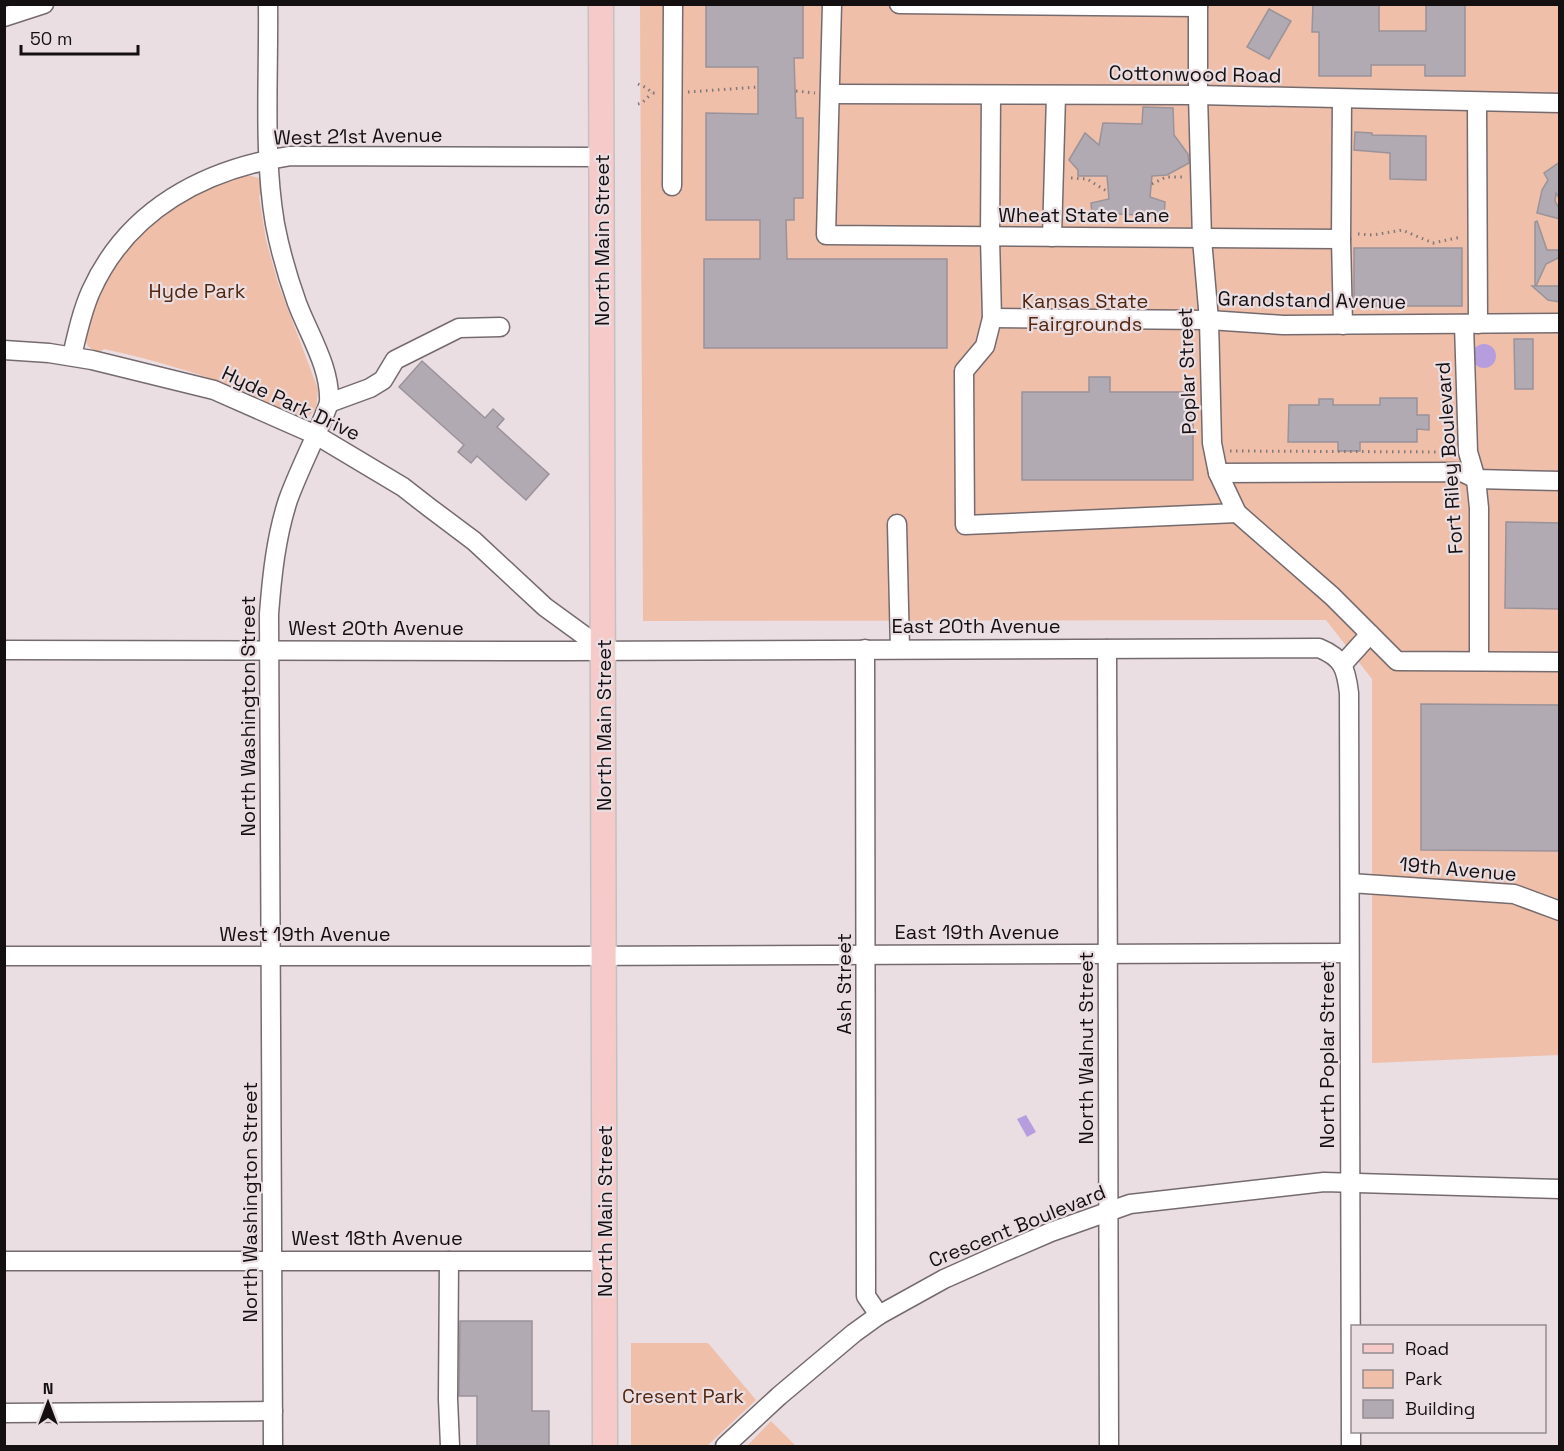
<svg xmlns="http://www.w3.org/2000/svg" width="1564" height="1451" viewBox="0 0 1564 1451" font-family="'Space Grotesk',sans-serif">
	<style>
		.green { fill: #efbfa9 }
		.water { fill: #b69ede }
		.building { fill: #b2aab2; stroke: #9b939a; stroke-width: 1.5 }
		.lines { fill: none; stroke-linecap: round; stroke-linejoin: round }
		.minor-casing { stroke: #756b6f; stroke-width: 21 }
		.major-casing { stroke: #c2c1c1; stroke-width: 27 }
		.path { stroke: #80787a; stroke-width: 3; stroke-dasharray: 1.5 4.5; stroke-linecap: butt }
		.minor { stroke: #fff; stroke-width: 18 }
		.major { stroke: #f7caca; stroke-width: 24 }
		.labels { text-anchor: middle; stroke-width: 4.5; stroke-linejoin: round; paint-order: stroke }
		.street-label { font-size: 20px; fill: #141011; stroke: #eadee2 }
		.park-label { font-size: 20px; fill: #53260f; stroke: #eadee2 }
	</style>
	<rect width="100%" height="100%" fill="#eadee2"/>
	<g class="green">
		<path d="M640,5H1559V1055L1372,1063V679L1326,620L643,621Z"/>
		<path d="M246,175L259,178L263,191L259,196L266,240L278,283L318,389L316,409L309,416C293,419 265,400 250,394C203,374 154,360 104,349L100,352C95,351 90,349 88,346C78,331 109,274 118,261C129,246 142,232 156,221C183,198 213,185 246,175Z"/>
		<path d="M631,1343H708L756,1400L707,1446H631Z"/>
		<path d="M771,1421L796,1446H747Z"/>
	</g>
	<g class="water">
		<circle cx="1484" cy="356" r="12"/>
		<path d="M1026,1115L1036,1132L1027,1137L1017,1119Z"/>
	</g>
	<g class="building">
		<path d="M706,4H803V58H794L796,118H803V198H794V220H786L787,259H947V348H704V259H760V220H706V113L758,114V67H706Z"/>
		<path d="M1313,4H1379V31H1426V4H1465V76H1425V65H1371V76H1319V32H1312Z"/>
		<path d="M1269,9L1291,21L1269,59L1247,47Z"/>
		<path d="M1143,107L1173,108L1174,135L1188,154L1189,163L1167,175L1152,176L1150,197L1165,202L1164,216L1092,213L1091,203L1109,199L1107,176H1078V170L1069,160L1085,133L1099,145L1103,123L1142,124Z"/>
		<path d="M1355,132L1372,133V135L1426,136V180L1390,179V153L1354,150Z"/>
		<path d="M1560,162V199L1556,193L1555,201L1560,210V219L1537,213L1542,190L1548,180L1544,173Z"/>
		<path d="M1537,221L1547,250H1560V257L1546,264L1536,286H1560V302L1548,300L1532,286H1535V222Z"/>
		<rect x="1354" y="248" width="108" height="58"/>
		<path d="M1514,339H1533V389H1515Z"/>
		<path d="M422,361L485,418L493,409L504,419L497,427L549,474L526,500L477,456L471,463L458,452L464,445L399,387Z"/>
		<path d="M1089,377H1110V392H1193V480H1022V392H1089Z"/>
		<path d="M1380,398H1417V415H1429V430L1417,429V442H1360V451H1338V442H1288L1289,405H1319V399H1333V405H1380Z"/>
		<path d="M1506,522L1560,523V609L1505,608Z"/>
		<path d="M1421,704L1560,705L1559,851L1421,850Z"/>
		<path d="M460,1321H532V1411H549V1446H477V1396H459Z"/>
	</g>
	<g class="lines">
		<g class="minor-casing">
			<g id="minor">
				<path d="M268,4C269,76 263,154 275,224C280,250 288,278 297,303C309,335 331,368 329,403C317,436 300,467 288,500C276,537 272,575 269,614L273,1446"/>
				<path d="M832,4L826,235L1341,239"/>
				<path d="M899,4L1198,7"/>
				<path d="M1198,4V95L1202,239L1209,320L1212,443L1218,473L1237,513L1332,596L1397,661L1560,662"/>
				<path d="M4,17L44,4"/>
				<path d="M830,94L1198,95L1560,103"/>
				<path d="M991,95L990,237L992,318L985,346L964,371L965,525L1237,513"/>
				<path d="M1342,99L1341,239L1343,325"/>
				<path d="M1477,103L1478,324"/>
				<path d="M672,186L673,4"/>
				<path d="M1052,237L1056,95"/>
				<path d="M992,318L1209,320L1283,325L1560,323"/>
				<path d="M1464,324L1468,452L1476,479L1479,508V661"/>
				<path d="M4,350L49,353L92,360L214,390L316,435L403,487L430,508L474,541L545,607L604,650"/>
				<path d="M72,356C77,334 82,311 91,291C128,209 205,169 290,156L602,157"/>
				<path d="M329,403L370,388L383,380L395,360L459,328L500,327"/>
				<path d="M1218,473L1462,472L1476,479L1560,481"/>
				<path d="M897,524L900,649"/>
				<path d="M865,649L866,1296L879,1315"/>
				<path d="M1107,649L1109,1446"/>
				<path d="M4,650L566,651L1319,648C1343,658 1346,668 1349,693L1351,1446"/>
				<path d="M1342,665L1370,634"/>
				<path d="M1350,883L1514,894L1560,911"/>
				<path d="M4,956H567L1349,953"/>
				<path d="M4,1261H605"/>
				<path d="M449,1261L448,1399L450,1446"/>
				<path d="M4,1413L273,1411"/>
				<path d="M725,1446L779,1396L854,1333L879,1315L944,1279L1000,1254L1051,1232L1130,1204L1324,1182L1560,1189"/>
			</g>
		</g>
		<g class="major-casing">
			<path id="major" d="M601,4L605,1446"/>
		</g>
		<g class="path">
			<path d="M638,84L647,88L652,93H658"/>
			<path d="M796,91L815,93"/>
			<path d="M688,92L758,87"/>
			<path d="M638,104L642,103L652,93"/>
			<path d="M1071,178L1087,179L1108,192"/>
			<path d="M1152,184L1166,177H1184"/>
			<path d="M1358,234L1373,235L1402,230L1433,243L1461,237"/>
			<path d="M1230,451L1451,452"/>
		</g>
		<use href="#minor" class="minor"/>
		<use href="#major" class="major"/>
	</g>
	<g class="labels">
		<g class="street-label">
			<text transform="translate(1195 74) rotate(1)" y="7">Cottonwood Road</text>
			<text transform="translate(358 136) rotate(-1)" y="7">West 21st Avenue</text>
			<text x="1084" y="222">Wheat State Lane</text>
			<text transform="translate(602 240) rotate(-90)" y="7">North Main Street</text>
			<text transform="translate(1312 300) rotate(1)" y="7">Grandstand Avenue</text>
			<text transform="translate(1187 371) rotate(-92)" y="7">Poplar Street</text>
			<text transform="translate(291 403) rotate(25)" y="7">Hyde Park Drive</text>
			<text transform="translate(1449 458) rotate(-94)" y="7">Fort Riley Boulevard</text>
			<text x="976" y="633">East 20th Avenue</text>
			<text x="376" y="635">West 20th Avenue</text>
			<text transform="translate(248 716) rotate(-90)" y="7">North Washington Street</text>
			<text transform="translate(604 725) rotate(-90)" y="7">North Main Street</text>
			<text transform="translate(1458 869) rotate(5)" y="7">19th Avenue</text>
			<text x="977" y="939">East 19th Avenue</text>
			<text x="305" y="941">West 19th Avenue</text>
			<text transform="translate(844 984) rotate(-90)" y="7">Ash Street</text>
			<text transform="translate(1086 1048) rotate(-90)" y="7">North Walnut Street</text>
			<text transform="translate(1327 1055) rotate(-90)" y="7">North Poplar Street</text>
			<text transform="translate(250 1202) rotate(-90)" y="7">North Washington Street</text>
			<text transform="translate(605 1211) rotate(-90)" y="7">North Main Street</text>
			<text transform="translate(1017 1226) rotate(-22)" y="7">Crescent Boulevard</text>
			<text x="377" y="1245">West 18th Avenue</text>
		</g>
		<g class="park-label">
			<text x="197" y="298">Hyde Park</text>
			<text x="1085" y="308">Kansas State<tspan x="1085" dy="23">Fairgrounds</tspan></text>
			<text x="683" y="1403">Cresent Park</text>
		</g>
	</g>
	<rect width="1564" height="1451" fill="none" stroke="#141011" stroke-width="12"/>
	<rect x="1351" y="1325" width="195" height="108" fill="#eadee2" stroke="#948c8e" stroke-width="1.5"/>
	<rect x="1363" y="1344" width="30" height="9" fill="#f7caca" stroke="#948c8e" stroke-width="1.5"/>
	<text x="1405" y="1355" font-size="18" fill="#141011">Road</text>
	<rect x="1363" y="1370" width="30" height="18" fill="#efbfa9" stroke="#948c8e" stroke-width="1.5"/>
	<text x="1405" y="1385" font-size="18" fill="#141011">Park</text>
	<rect x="1363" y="1400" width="30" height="18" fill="#b2aab2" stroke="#948c8e" stroke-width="1.5"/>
	<text x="1405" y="1415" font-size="18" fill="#141011">Building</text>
	<g transform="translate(48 1403)" stroke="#eadee2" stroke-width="4.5" paint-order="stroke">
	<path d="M0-4.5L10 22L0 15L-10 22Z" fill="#141011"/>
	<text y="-9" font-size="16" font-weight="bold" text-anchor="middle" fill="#141011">N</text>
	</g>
	<path d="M21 45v9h117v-9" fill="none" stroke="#141011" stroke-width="3"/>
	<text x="30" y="45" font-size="18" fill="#141011" stroke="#eadee2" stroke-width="4.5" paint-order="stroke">50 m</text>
</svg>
